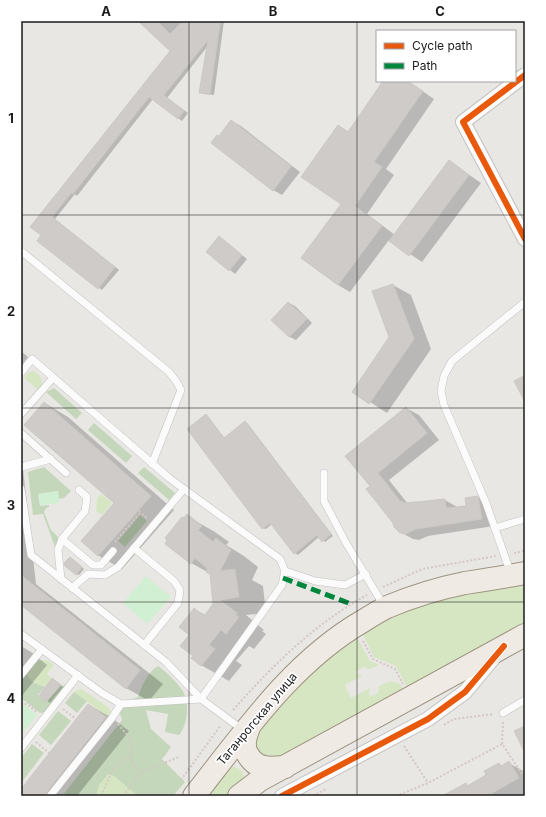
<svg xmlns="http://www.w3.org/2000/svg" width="546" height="817" viewBox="0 0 546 817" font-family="Inter,sans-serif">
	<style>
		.grass { fill: #d6e6c3 }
		.forest { fill: #c4d7ba }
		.park { fill: #d1efd2 }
		.shadow { fill: #0003 }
		.building { fill: #cecbc8; stroke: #ccc9c5 }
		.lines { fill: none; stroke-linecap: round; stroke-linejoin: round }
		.lane-casing { stroke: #c2c1c0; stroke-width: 8 }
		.street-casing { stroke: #c2c1c0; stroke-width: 16 }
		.primary-casing { stroke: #9e9482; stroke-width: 24 }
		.path { stroke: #d4c7c5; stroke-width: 2; stroke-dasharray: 2 2; stroke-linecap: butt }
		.lane { stroke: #fcfbfb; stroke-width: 7 }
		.street { stroke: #fcfbfb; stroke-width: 14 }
		.primary { stroke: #efeae3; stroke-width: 22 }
		.quiet { stroke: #00873e; stroke-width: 5; stroke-dasharray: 10 5; stroke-linecap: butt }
		.cycleway-casing { stroke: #fff; stroke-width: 8 }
		.cycleway { stroke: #e8590c; stroke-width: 6 }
		.grid { fill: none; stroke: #1b1b1b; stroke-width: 1; stroke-opacity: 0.55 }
		.labels { text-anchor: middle; stroke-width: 3.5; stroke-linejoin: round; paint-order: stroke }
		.street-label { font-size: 12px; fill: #1b1b1b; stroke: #fff }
		.neatline { fill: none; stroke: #1b1b1b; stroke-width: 1.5 }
		.grid-label { font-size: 13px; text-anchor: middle; font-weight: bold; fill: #1b1b1b }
	</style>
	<rect width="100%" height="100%" fill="#e9e7e4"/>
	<g class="grass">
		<path d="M33,371C40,374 42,378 42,385L38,390L24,378L28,373Z"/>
		<path d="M101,494L112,503L102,515L96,511L97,499Z"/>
		<path d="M525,585V628L409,691L396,666L374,657L362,633C384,621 407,610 431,601C461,591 494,589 525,585Z"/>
		<path d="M357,637L370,661L379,665L369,669L364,667L355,672L362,676L345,685L351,698L370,688L369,697L378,693L379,686L391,681L400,684L405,693L271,765L256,760L254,736L280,702L316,667Z"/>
		<path d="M44,660L49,661L54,665L47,674L52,678L45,687L34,683L25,673L38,661Z"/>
		<path d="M80,689L83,690L108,707C111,711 111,713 108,717L74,692Z"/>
		<path d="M229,766C237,766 248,772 242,782C239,787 233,792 229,796H202Z"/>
		<path d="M108,774L114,776L138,796H96L98,785Z"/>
	</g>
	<g class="forest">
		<path d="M54,388L82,413L76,419L46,392Z"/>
		<path d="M94,423L132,456L126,463L88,430Z"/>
		<path d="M44,467L71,491L64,498L59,499L58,491L38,494L40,506L49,505V507L46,508L44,512L51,530L59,538L55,547L43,514L33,515L28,472Z"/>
		<path d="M144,467L175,493L169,500L138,473Z"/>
		<path d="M140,515L147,521L125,547L118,541Z"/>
		<path d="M158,666C165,671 183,687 185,696C189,709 187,725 179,735L165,732L168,714L146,710L151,729L171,747L162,759L185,782L173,796H138L114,776L108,774L99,785L96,796H62L122,720L119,710L127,701L138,697C143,684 146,674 158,666Z"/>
		<path d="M25,673L34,683L45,687L38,695L46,702L61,685L63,686L65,684L67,686L46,712L40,713L21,698V679Z"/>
		<path d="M74,692L87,701L77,713L65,703Z"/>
		<path d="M58,711L71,721L51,745L39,735Z"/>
		<path d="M32,744L44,753L21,783V758Z"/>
	</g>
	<g class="park">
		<path d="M58,491L59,503L40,505L39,494Z"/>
		<path d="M146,576L171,597L147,624L123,603Z"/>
		<path d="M23,703L37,715L21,735V704Z"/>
	</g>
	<g class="shadow">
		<path d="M140,21H224L214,95L204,94L200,92L207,47L167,98L188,113L182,121L153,99L77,196L75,194L55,219L119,270L102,290L38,240L43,235L32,227L171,51Z"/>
		<path d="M384,81H408L434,99L386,169L394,175L367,214L395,235L449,161L481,183L422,262L389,240L350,292L338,285L302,258L343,204L338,126L349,132Z"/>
		<path d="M232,121L241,126L300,172L282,195L273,190L219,138Z"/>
		<path d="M220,238L247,259L235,274L230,270Z"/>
		<path d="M393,285L411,295L431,349L387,413L353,391L390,337Z"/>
		<path d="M289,303L295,306L312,323L296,340L290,337L272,320Z"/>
		<path d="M21,351L28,357L21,366Z"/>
		<path d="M45,403L68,417L174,510L122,569L99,556L82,541L115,503Z"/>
		<path d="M406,408L419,415L439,440L389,480L408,504L445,500L457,507L467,506L477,497L490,504L494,526L428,536L419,540L413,539L400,532L393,523L371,487Z"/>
		<path d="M208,417L225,439L245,422L248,424L333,536L325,542L319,537L298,555L295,553L272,524L266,529L263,528Z"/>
		<path d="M21,451L36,584L163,684L149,701L126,688L21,604Z"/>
		<path d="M187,516L215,532L229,542L226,545L244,556L258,567L252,580L263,586L266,613L246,615L264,630L262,631L266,634L254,649L249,646L236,661L242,665L229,681L201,665L194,656L191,634L194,609L205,615L214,604L211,574L191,563L185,519Z"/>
		<path d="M73,559L84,569L79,575L76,574Z"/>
		<path d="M21,646L31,652L47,665L21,697Z"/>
		<path d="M55,681L63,687L50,703L40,695Z"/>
		<path d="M89,705L112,718L129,731L77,796H21V791Z"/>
		<path d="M509,763L525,772V796H444L466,784L469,786L487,775L499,764L503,766Z"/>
	</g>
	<g class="building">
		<path d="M138,21H157L170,34L183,21H222L220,24L210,94L199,93L208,40L164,95L184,111L178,119L149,97L73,194L71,193L52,217L115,267L98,289L37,241L41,235L30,227L170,51Z"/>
		<path d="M383,81H407L423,91L374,162L382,167L355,206L382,226L338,285L301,258L341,204L301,177L338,125L348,132Z"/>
		<path d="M231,120L291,166L273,191L211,143L217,135L219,136Z"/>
		<path d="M449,160L469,175L409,256L389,241Z"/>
		<path d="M219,236L242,255L229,271L206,252Z"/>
		<path d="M393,284L414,339L369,404L352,392L389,337L372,291Z"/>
		<path d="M288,302L307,319L289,337L271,320Z"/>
		<path d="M525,375V402L514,381Z"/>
		<path d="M44,402L151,496L98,556L81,541L114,503L24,425Z"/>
		<path d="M406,407L427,433L378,473L400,501L406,503L445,499L446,508L466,506L465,498L478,496L482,519L416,529L406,534L400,533L394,527L393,523L366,489L370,486L345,456Z"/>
		<path d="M206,414L224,438L245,421L331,534L322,542L317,535L294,554L270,523L262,529L187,429Z"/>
		<path d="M187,514L202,526L198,530L213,542L216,538L231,550L220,571L235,569L239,597L220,600L237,613L235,614L239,617L226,634L221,630L209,645L215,649L201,666L191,658L193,656L180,646L189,635L179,627L194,608L204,616L213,604L210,573H207V568L195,558L191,564L165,544L167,540L165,538L182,517L184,518Z"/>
		<path d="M70,557L82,567L76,575L65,566L64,563Z"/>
		<path d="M21,575L140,670L126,689L21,605Z"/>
		<path d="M52,678L61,685L46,702L39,696Z"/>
		<path d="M88,704L106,717L46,793L45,796H21V789Z"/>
		<path d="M525,726V753L514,731Z"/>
		<path d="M509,761L519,778L487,796H442L466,783L467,786L486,775L484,771L499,763L501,766Z"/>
	</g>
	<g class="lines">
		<g class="lane-casing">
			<g id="lane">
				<path d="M21,251L169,372L176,381L181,390L152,464"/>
				<path d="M21,373L32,359L169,478L280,559L285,571L282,585L201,699L121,704L102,693L21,634"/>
				<path d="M21,414L53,378"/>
				<path d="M21,433L66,473"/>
				<path d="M21,467L51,459"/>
				<path d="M324,473V501L346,543L384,606"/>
				<path d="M21,489L31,555L166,662L201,699L243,730"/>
				<path d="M79,490L87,497L85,511L62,539L93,565H101L113,551"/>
				<path d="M495,528L525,519"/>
				<path d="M134,548L174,581L180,590L178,603L144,645"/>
				<path d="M285,571L315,581L345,585L366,574"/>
				<path d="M511,574L486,503L444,405L441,391L444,376L452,361L525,302"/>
				<path d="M61,579L58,550L62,539"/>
				<path d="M72,588L88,574L105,575L118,567L184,489"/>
				<path d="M21,675L42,649"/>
				<path d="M503,713L525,700"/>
				<path d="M21,748L78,675"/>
				<path d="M50,796L112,718L121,704"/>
			</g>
		</g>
		<g class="street-casing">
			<g id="street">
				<path d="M525,75L463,122L525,239"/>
				<path d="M282,796L428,719L465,692L495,656"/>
			</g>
		</g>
		<g class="primary-casing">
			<g id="primary">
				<path d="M249,727C247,733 244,740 245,746C245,750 247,754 250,758C259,770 271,768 285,767"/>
				<path d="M194,796C244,733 292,662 363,621C371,616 379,611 387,607C411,597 440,588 465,583C485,580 505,577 525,573"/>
				<path d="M239,796L260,780L525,635"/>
			</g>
		</g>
		<g class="path">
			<path d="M139,511L147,518"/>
			<path d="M115,542L141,512"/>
			<path d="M514,553L525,551"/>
			<path d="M383,587L422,569L496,556"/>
			<path d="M363,641L373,659L395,669L403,684"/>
			<path d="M21,702L28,705L37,712"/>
			<path d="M63,709L76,719"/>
			<path d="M233,710C272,666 314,624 367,595"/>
			<path d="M503,722L502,744L525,778"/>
			<path d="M118,724L131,740L132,763L141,772"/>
			<path d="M444,725L454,719L494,714"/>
			<path d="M36,742L49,753"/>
			<path d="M404,746L428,783"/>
			<path d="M181,780L221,725"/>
			<path d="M21,787L22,788"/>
			<path d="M101,796L113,769L131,756"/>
			<path d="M123,796L141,772L179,757"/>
			<path d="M165,796L170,795"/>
			<path d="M313,796L326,789"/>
			<path d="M396,796L428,783L502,744"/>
		</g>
		<use href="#lane" class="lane"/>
		<use href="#street" class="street"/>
		<use href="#primary" class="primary"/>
		<path class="quiet" d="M283,578L351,604"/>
		<g class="cycleway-casing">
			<g id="cycleway">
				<path d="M525,75L463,122L525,239"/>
				<path d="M282,796L428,719L465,692L504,646"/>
			</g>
		</g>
		<use href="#cycleway" class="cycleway"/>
	</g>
	<path class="grid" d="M189,21V796M357,21V796M21,215H525M21,408H525M21,602H525"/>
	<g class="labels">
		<g class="street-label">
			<text transform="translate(257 719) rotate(-50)" y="4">Таганрогская улица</text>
		</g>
	</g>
	<rect width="546" height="817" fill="none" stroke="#ffffff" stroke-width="44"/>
	<rect x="376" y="30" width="140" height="52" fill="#ffffff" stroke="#a4a4a4"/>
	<rect x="384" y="43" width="20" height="6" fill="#e8590c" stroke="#a4a4a4"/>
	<text x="412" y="50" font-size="12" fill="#1b1b1b">Cycle path</text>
	<rect x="384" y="63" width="20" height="6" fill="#00873e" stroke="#a4a4a4"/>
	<text x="412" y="70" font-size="12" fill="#1b1b1b">Path</text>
	<rect x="22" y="22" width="502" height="773" class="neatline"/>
	<g class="grid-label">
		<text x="106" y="16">A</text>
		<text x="273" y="16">B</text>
		<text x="440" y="16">C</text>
		<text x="11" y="123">1</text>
		<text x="11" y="316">2</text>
		<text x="11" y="510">3</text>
		<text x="11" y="703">4</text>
	</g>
</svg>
